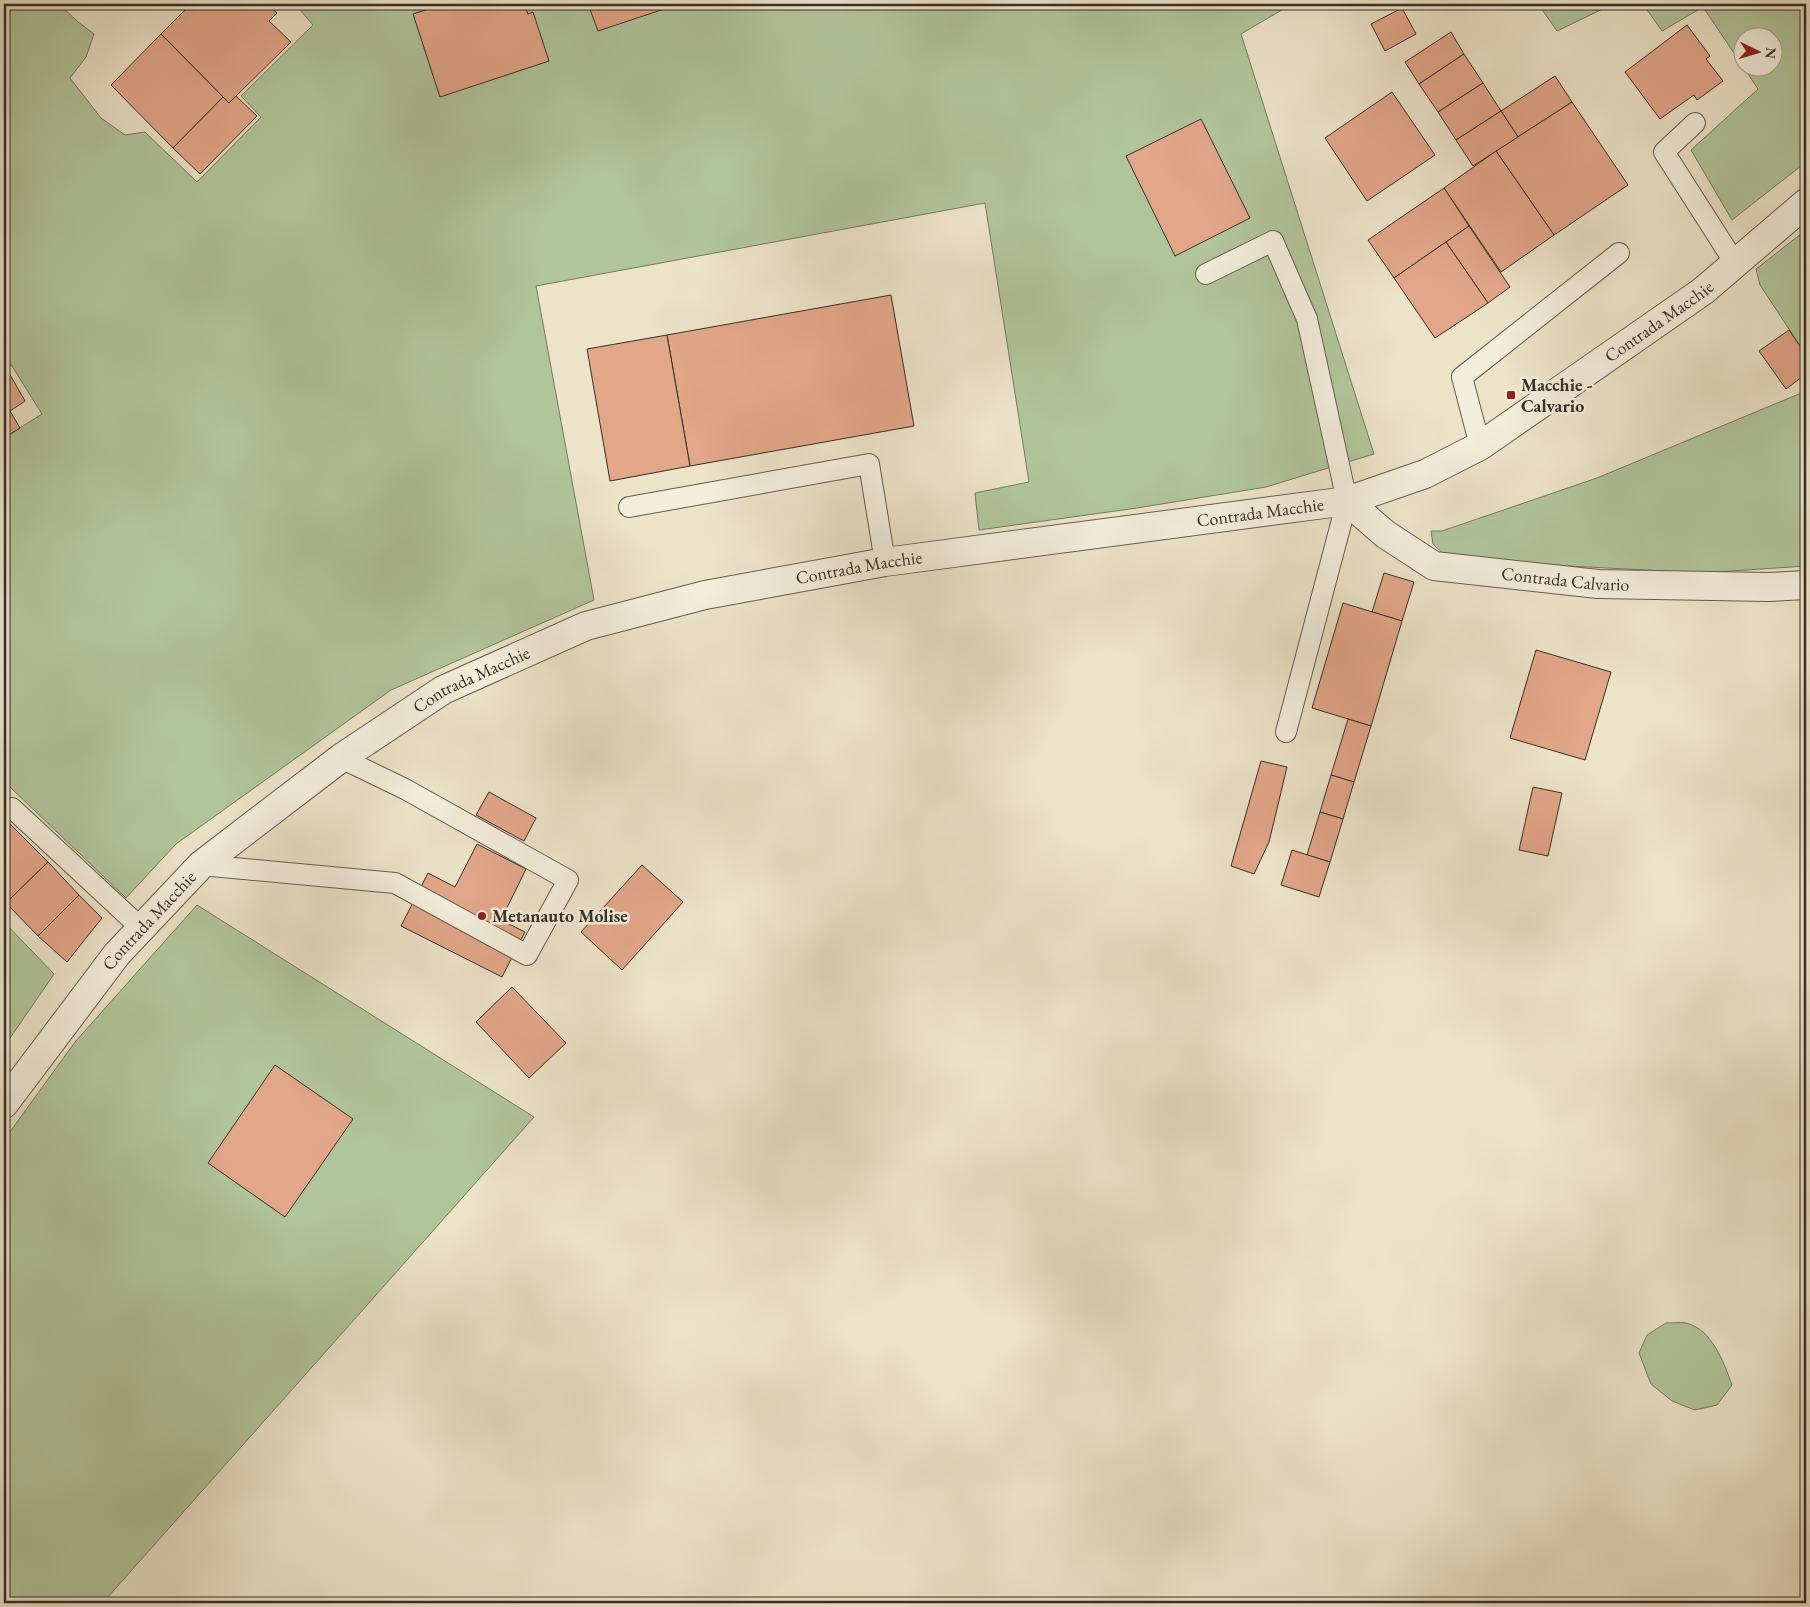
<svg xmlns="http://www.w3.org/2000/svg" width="1810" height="1607" viewBox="0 0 1810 1607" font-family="'EB Garamond',serif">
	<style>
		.green { fill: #b1c59b; stroke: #747a60 }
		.building { fill: #e2a689; stroke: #372f25 }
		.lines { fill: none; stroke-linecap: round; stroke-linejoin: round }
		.service-casing { stroke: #645c4e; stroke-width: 22 }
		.minor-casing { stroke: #645c4e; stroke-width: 30 }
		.service { stroke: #f3eddc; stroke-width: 20 }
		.minor { stroke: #f3eddc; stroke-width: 28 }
		.poi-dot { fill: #8f2418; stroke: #f3eddc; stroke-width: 2 }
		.labels { text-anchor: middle; stroke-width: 5; stroke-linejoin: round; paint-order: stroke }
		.street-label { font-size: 18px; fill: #372f25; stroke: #f3eddc }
		.poi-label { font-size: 18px; font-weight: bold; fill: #372f25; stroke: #f3eddc; text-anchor: start }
	</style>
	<rect width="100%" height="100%" fill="#ece3c9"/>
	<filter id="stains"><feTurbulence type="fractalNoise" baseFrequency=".004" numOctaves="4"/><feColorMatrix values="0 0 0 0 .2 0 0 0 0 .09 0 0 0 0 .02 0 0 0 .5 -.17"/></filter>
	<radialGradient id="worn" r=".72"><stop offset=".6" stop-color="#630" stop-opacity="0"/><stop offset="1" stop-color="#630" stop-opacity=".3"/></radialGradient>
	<g class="green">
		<path d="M4,4H59L78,22L94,34L86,57L70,78L101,118L125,135L145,132L197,182L261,117L241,96L313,25L295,4H1292L1241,34L1374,454L1266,487L1137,508L979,530L975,493L1029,482L985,203L536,286L594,600L391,690L176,844L126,898L10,787L4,788V438L42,414L12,366L4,361Z"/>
		<path d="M1538,4H1613L1557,31Z"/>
		<path d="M1643,4H1806V162L1732,220L1691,150L1758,89L1744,68H1772V38H1742V65L1703,7L1662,31Z"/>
		<path d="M1806,230V355L1760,285L1756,269Z"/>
		<path d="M1806,391V566L1701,573L1569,566L1446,556L1433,544L1431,531H1442L1597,478Z"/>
		<path d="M197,905L534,1117L107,1598L112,1603H4V1140L75,1042Z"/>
		<path d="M4,922L54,974L4,1047Z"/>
		<path d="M1666,1323C1672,1323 1680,1322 1686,1323C1712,1329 1724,1363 1732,1385L1717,1405L1695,1410L1672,1401L1651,1384L1639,1353L1647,1335Z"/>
	</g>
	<g class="building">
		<path d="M191,4H267L277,13L269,21L291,42L229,103L161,34Z"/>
		<path d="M444,4H524L528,14L533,12L549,61L440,97L413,14Z"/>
		<path d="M588,4H679L598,31Z"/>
		<path d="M1402,8L1416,34L1385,51L1371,24Z"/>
		<path d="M1687,25L1710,56L1706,59L1723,81L1697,100L1694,95L1660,119L1625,72Z"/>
		<path d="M1451,32L1464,54L1419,84L1405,62Z"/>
		<path d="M161,34L223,97L173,148L111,85Z"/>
		<path d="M1464,54L1483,83L1438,112L1419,84Z"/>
		<path d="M1555,76L1572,102L1518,137L1501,111Z"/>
		<path d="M1483,83L1501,111L1456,140L1438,112Z"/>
		<path d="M1392,92L1435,155L1367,201L1325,138Z"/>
		<path d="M236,96L257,116L200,174L173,148L223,97L229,103Z"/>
		<path d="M1572,102L1628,185L1554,235L1496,151Z"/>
		<path d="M1501,111L1518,137L1473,166L1456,140Z"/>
		<path d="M1201,119L1250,218L1175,256L1126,156Z"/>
		<path d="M1496,151L1554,235L1501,272L1444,188Z"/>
		<path d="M1444,188L1469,226L1394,278L1368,240Z"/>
		<path d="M1469,226L1510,287L1488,303L1446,242Z"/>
		<path d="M1446,242L1488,303L1435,338L1394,278Z"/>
		<path d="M891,295L914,426L690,466L667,335Z"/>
		<path d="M1789,330L1806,355V374L1786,389L1759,351Z"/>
		<path d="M667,335L690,466L610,481L587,349Z"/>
		<path d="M9,373L25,401L10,411L20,428L4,438V376Z"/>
		<path d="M1384,573L1414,582L1402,621L1372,612Z"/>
		<path d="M1343,603L1402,621L1371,726L1312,708Z"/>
		<path d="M1536,650L1611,672L1585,760L1510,738Z"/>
		<path d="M1348,719L1371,726L1354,782L1331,775Z"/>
		<path d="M1261,761L1287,767L1269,842L1254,874L1231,866Z"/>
		<path d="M1331,775L1354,782L1343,819L1320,812Z"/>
		<path d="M1533,787L1562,793L1548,856L1519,850Z"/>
		<path d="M489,792L536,818L524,841L476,815Z"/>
		<path d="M1320,812L1343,819L1330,862L1307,855Z"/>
		<path d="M6,820L48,862L6,903L4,901V822Z"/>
		<path d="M477,844L526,869L501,920L525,932L502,977L401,926L428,873L455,887Z"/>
		<path d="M1292,850L1330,862L1319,897L1281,885Z"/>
		<path d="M48,862L79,895L38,936L6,903Z"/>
		<path d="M642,865L683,902L622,970L581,932Z"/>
		<path d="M79,895L102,918L67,962L38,936Z"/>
		<path d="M512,987L566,1043L529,1078L476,1022Z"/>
		<path d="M275,1065L353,1119L285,1217L208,1163Z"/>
	</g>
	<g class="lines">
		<g class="service-casing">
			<g id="service">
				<path d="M1695,123L1664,152L1735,263"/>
				<path d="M1206,274L1273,241L1307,319L1347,501L1286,732"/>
				<path d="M1480,446L1462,377L1619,253"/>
				<path d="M629,507L869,464L885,562"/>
				<path d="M12,808L141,928"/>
				<path d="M201,865L395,883L527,955L568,880L405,789L341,758"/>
			</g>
		</g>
		<g class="minor-casing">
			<g id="minor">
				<path id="s1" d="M1347,501L1385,534L1434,566L1598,584L1769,587L1806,585"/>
				<path id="s2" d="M4,1104L117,954L201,865L341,758L443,690L586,626L705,595L885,562L1347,501L1425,474L1480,446L1703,291L1806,203"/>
			</g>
		</g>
		<use href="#service" class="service"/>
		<use href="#minor" class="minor"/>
	</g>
	<g class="poi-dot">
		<rect x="1506" y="390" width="10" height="10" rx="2.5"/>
		<circle cx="482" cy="916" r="5"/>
	</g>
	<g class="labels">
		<g class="street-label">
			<text dy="6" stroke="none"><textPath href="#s2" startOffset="1900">Contrada Macchie</textPath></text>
			<text dy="6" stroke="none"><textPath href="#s2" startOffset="1450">Contrada Macchie</textPath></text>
			<text dy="6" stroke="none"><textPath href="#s2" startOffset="1045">Contrada Macchie</textPath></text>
			<text dy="6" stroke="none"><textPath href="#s1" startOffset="241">Contrada Calvario</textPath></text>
			<text dy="6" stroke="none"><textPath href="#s2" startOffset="639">Contrada Macchie</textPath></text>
			<text dy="6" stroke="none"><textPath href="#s2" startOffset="234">Contrada Macchie</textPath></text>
		</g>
		<g class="poi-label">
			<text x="1521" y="391">Macchie -<tspan x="1521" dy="21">Calvario</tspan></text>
			<text x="492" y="922">Metanauto Molise</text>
		</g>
	</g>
	<rect width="1810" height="1607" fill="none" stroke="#ece3c9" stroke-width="20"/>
	<rect x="5" y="5" width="1800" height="1597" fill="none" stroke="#372f25" stroke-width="2.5"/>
	<rect x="10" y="10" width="1790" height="1587" fill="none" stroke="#372f25"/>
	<g transform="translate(1758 52) rotate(95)"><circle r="24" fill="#f3eddc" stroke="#a8a193"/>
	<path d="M0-4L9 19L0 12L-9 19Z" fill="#8f2418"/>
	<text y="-8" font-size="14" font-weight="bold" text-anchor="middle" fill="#372f25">N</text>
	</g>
	<rect width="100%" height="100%" filter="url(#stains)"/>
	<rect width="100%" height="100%" fill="url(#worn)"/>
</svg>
